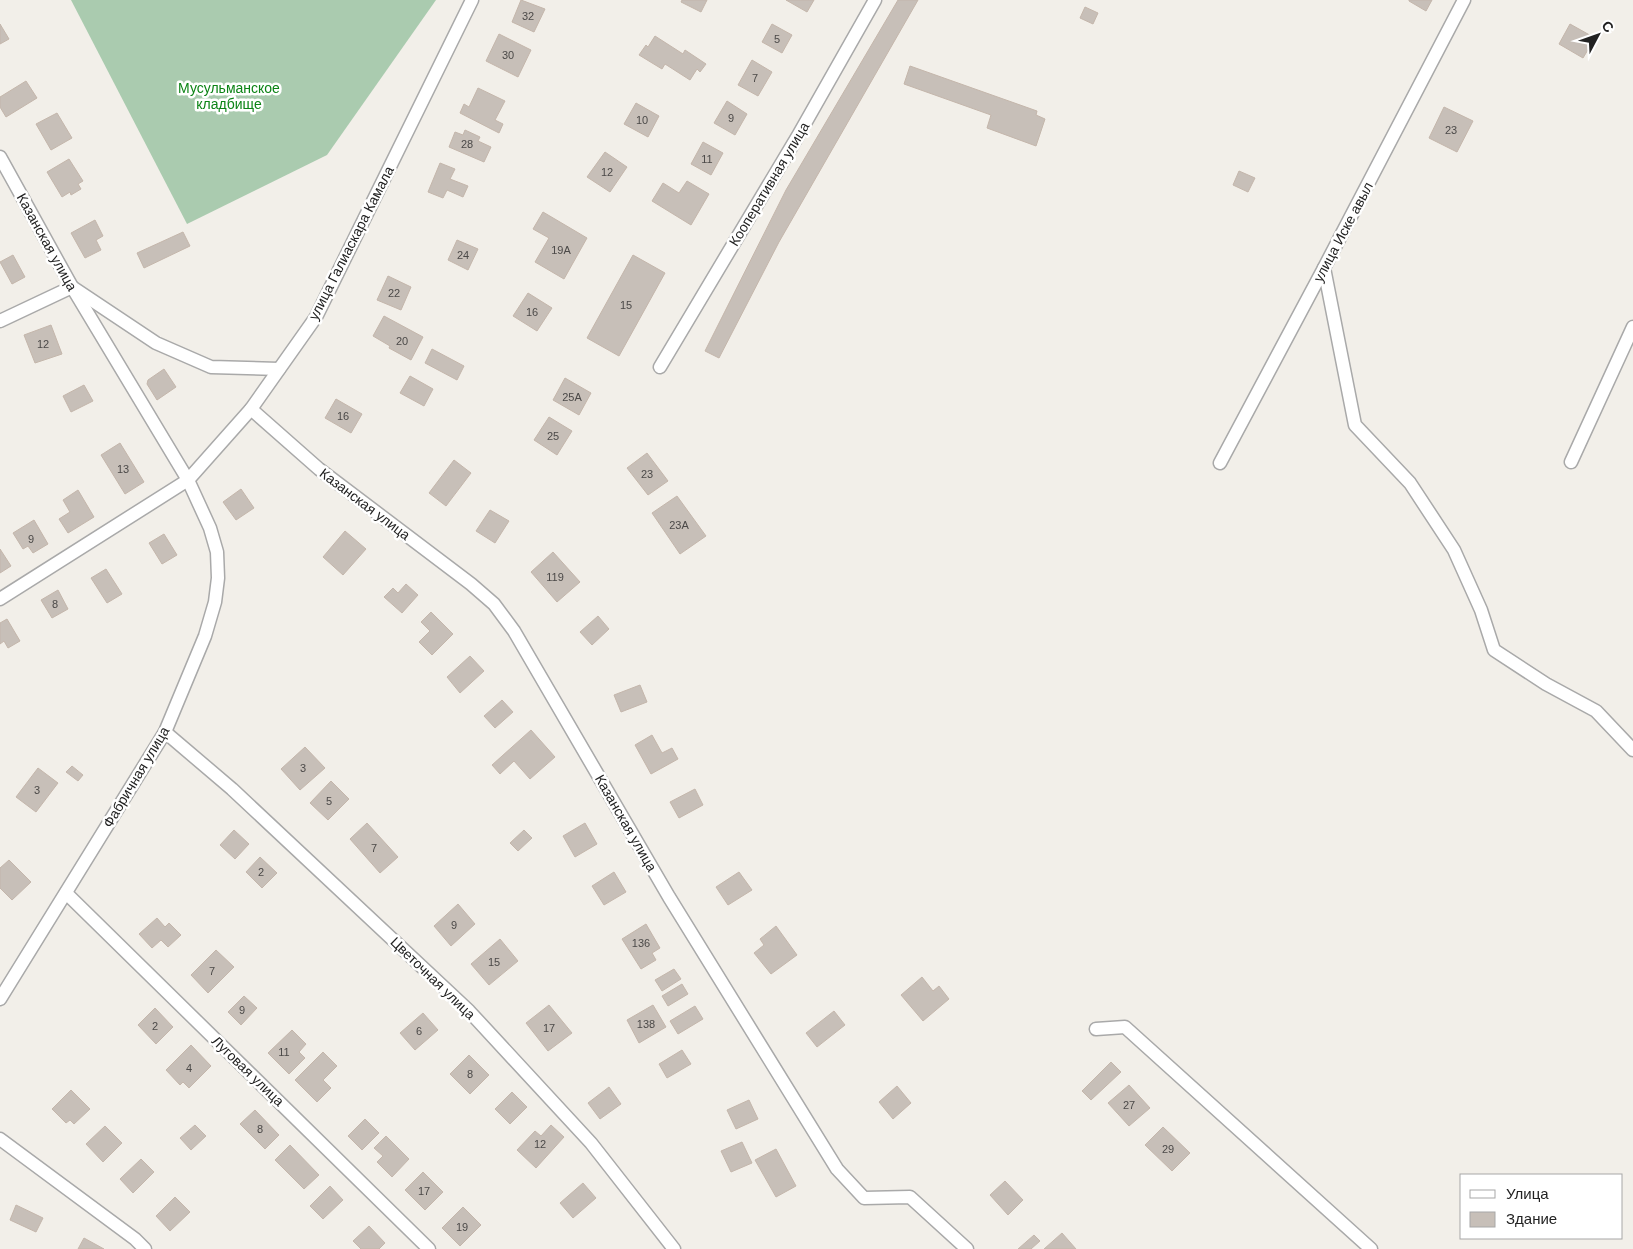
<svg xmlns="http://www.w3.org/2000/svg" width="1633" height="1249" viewBox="0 0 1633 1249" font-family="Helvetica,sans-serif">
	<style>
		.cemetery { fill: #aacbaf }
		.building { fill: #c7bfb8; stroke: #c4b6ab }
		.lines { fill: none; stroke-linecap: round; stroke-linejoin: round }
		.minor-casing { stroke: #a9a9a9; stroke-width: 15 }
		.minor { stroke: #fff; stroke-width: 12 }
		.labels { text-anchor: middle; stroke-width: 5; stroke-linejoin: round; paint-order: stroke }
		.number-label { font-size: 11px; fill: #4b4948 }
		.park-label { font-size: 14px; fill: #0c8416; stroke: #fff }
		.street-label { font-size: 14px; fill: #222; stroke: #fff }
	</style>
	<rect width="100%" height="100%" fill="#f2efe9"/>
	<path class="cemetery" d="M71,0H436L327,155L187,224Z"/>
	<g class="building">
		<path d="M521,0L545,9L534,32L512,22Z"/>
		<path d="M682,0H707L701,12L681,2Z"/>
		<path d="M786,0H814L807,12Z"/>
		<path d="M898,0H918L779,242L719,358L705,351L786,190Z"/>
		<path d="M1409,0H1432L1426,11L1409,1Z"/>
		<path d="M1085,7L1098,13L1093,24L1080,18Z"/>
		<path d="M0,24L9,39L0,44Z"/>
		<path d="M772,24L792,35L782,53L762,42Z"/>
		<path d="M1570,24L1595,38L1583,58L1559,44Z"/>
		<path d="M499,34L531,50L518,77L486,61Z"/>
		<path d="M655,36L683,54L685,50L706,64L700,72L697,69L690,80L665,64L662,69L639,55L646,45L648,47Z"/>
		<path d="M752,60L772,72L758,96L738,85Z"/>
		<path d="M910,66L1037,111L1036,115L1045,119L1036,146L987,128L991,115L904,84Z"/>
		<path d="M26,81L37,98L6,117L0,107V97Z"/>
		<path d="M478,88L505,101L495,120L503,124L499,133L460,113L464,104L469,107Z"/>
		<path d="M727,101L747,114L735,135L714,123Z"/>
		<path d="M636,103L659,116L648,137L624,124Z"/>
		<path d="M1444,107L1473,121L1457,152L1429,138Z"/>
		<path d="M57,113L72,138L51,150L36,124Z"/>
		<path d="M465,130L480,137L478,141L491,147L484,162L449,147L455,132L463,135Z"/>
		<path d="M703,142L723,153L711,175L691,164Z"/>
		<path d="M605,152L627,167L610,192L587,177Z"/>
		<path d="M69,159L83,181L78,184L81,189L71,195L70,192L62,197L47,172Z"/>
		<path d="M440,163L455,169L450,179L468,186L463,197L447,190L443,198L428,192Z"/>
		<path d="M1239,171L1255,178L1248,192L1233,185Z"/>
		<path d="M687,181L709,194L691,225L652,201L663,183L679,193Z"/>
		<path d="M543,212L587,238L564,279L535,262L549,238L533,229Z"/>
		<path d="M95,220L103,236L96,240L101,250L85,258L71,233Z"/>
		<path d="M183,232L190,246L144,268L137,253Z"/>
		<path d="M457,240L478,249L468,270L448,260Z"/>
		<path d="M13,255L25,277L12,284L0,262Z"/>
		<path d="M633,255L665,273L619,356L587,338Z"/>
		<path d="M388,276L411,287L401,310L377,300Z"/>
		<path d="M528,293L552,308L537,331L513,316Z"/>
		<path d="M384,316L423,337L411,360L389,348L390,346L373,336Z"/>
		<path d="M51,325L62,354L35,363L24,335Z"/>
		<path d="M432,349L464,366L457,380L425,363Z"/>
		<path d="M164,369L176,387L157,400L147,384L148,380Z"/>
		<path d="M410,376L433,389L424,406L400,393Z"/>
		<path d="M565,378L591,393L579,415L553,400Z"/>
		<path d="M84,385L93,401L71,412L63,396Z"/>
		<path d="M336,399L362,414L351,433L325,418Z"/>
		<path d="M549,417L572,431L557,455L534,440Z"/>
		<path d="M120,443L144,482L125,494L101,455Z"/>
		<path d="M647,453L668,481L648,495L627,468Z"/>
		<path d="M454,460L471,473L446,506L429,493Z"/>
		<path d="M241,489L254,508L236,520L223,502Z"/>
		<path d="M78,490L94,517L68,533L59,519L70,512L63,500Z"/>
		<path d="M677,496L706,536L680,554L652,513Z"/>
		<path d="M490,510L509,521L495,543L476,531Z"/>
		<path d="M34,520L48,544L33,553L28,546L23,549L13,533Z"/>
		<path d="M345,531L366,549L343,575L323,557Z"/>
		<path d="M164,534L177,555L162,564L149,543Z"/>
		<path d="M0,549L11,566L0,573Z"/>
		<path d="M553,552L580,582L557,602L531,572Z"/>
		<path d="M106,569L122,594L107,603L91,578Z"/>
		<path d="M406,584L418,595L402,613L384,597L393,588L398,593Z"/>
		<path d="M58,590L68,609L52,618L41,600Z"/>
		<path d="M431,612L453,634L432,655L419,642L430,631L421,622Z"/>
		<path d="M598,616L609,629L592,645L580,632Z"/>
		<path d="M7,619L20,641L8,648L4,641L0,644V623Z"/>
		<path d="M470,656L484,671L460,693L447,677Z"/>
		<path d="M640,685L647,702L621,712L614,695Z"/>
		<path d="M502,700L513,712L495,728L484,716Z"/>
		<path d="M531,730L555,757L530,779L514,761L500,774L492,765Z"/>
		<path d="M652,735L662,753L672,748L678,759L651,774L635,745Z"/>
		<path d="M305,747L325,768L300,790L281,769Z"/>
		<path d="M72,766L83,775L78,781L66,772Z"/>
		<path d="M38,768L58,783L36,812L16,797Z"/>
		<path d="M331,781L349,799L328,820L310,803Z"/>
		<path d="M695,789L703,805L679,818L670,802Z"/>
		<path d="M367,823L398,857L380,873L350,839Z"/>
		<path d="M585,823L597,844L575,857L563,836Z"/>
		<path d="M234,830L249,844L235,859L220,845Z"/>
		<path d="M524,830L532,838L518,851L510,843Z"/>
		<path d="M260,857L277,873L262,888L246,872Z"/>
		<path d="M9,860L31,882L12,900L0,888V868Z"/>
		<path d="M614,872L626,892L604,905L592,886Z"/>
		<path d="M739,872L752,890L728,905L716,887Z"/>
		<path d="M458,904L475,924L451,946L434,926Z"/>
		<path d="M157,918L165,927L169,923L181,935L168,947L161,940L152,948L139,934Z"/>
		<path d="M646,924L660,948L652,953L656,960L641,969L622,939Z"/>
		<path d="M776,926L797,955L771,974L754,953L764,945L760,939Z"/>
		<path d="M500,939L518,961L489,985L471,964Z"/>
		<path d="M216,950L234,967L208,993L191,975Z"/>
		<path d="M674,969L681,979L662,991L655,980Z"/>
		<path d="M922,977L933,991L939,986L949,999L923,1021L901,995Z"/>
		<path d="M682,984L688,994L668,1006L662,996Z"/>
		<path d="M244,996L257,1008L241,1025L228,1012Z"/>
		<path d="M549,1005L572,1033L548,1051L526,1023Z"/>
		<path d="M653,1005L666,1027L639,1043L627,1020Z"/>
		<path d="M695,1006L703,1019L678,1034L670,1021Z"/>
		<path d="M155,1008L173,1027L156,1044L138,1025Z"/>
		<path d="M834,1011L845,1025L817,1047L806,1033Z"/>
		<path d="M423,1013L438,1030L415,1050L400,1033Z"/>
		<path d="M292,1030L306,1044L299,1052L305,1058L289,1074L268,1053Z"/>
		<path d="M191,1045L211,1066L189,1088L183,1082L180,1085L166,1070Z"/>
		<path d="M682,1050L691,1064L667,1078L659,1064Z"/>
		<path d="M323,1052L337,1066L323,1080L331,1088L317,1102L295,1080Z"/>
		<path d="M469,1055L489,1075L470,1094L450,1074Z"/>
		<path d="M1111,1062L1121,1072L1091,1100L1082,1091Z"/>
		<path d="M1129,1085L1150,1108L1129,1126L1108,1103Z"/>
		<path d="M897,1086L911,1103L893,1119L879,1102Z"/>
		<path d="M609,1087L621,1104L600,1119L588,1103Z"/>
		<path d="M71,1090L90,1109L74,1124L70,1120L66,1123L52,1109Z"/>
		<path d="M512,1092L527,1107L510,1124L495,1109Z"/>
		<path d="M749,1100L758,1119L736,1129L727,1110Z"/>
		<path d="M255,1110L279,1135L265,1149L240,1124Z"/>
		<path d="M365,1119L379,1133L362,1150L348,1136Z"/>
		<path d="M195,1125L206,1136L191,1150L180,1138Z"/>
		<path d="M551,1125L564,1137L536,1168L517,1150L535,1131L541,1136Z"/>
		<path d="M105,1126L122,1143L103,1162L86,1144Z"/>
		<path d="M1163,1127L1190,1153L1172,1171L1145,1145Z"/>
		<path d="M386,1136L409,1159L392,1177L377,1162L383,1156L374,1148Z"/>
		<path d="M742,1142L752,1163L731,1172L721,1151Z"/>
		<path d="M290,1145L319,1175L304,1189L275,1160Z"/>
		<path d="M776,1149L796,1186L776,1197L755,1160Z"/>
		<path d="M141,1159L154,1172L133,1193L120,1179Z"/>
		<path d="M423,1172L443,1192L425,1210L405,1190Z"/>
		<path d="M1005,1181L1023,1200L1008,1215L990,1195Z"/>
		<path d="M583,1183L596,1198L573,1218L560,1203Z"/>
		<path d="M330,1186L343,1200L323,1219L310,1206Z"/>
		<path d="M175,1197L190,1212L170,1231L156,1216Z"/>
		<path d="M16,1205L43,1218L36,1232L10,1220Z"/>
		<path d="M463,1207L481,1225L460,1246L442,1228Z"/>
		<path d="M369,1226L385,1243L379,1249H361L353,1241Z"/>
		<path d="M1062,1233L1076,1249H1044Z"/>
		<path d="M1034,1235L1040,1241L1031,1249H1018Z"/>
		<path d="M84,1238L104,1249H78Z"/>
	</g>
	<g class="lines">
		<g class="minor-casing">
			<g id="minor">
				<path d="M0,157L72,287L188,480L210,528L217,552L218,578L215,602L205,636L165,732L0,999"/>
				<path d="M1324,268L1355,425L1410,483L1454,550L1481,610L1494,650L1546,684L1596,711L1633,750"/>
				<path d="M0,321L72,287L156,343L211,367L279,369"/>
				<path d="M660,367L799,134L875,0"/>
				<path d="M251,409L319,469L471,584L494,604L514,631L669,897L837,1169L864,1198L910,1197L967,1249"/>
				<path d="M1571,462L1633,327"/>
				<path d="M1220,463L1324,268L1464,0"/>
				<path d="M0,599L188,480L251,409L316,317L472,0"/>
				<path d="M165,732L232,789L469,1011L591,1143L674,1249"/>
				<path d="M66,893L429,1249"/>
				<path d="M1096,1029L1125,1027L1371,1249"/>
				<path d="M0,1139L135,1239L145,1249"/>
			</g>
		</g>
		<use href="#minor" class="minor"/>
	</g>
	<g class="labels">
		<g class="number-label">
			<text x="528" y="20">32</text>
			<text x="777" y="43">5</text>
			<text x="508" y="59">30</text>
			<text x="755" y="82">7</text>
			<text x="731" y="122">9</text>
			<text x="642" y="124">10</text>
			<text x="1451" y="134">23</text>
			<text x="467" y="148">28</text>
			<text x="707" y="163">11</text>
			<text x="607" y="176">12</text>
			<text x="561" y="254">19А</text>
			<text x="463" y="259">24</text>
			<text x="394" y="297">22</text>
			<text x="626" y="309">15</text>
			<text x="532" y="316">16</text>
			<text x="402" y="345">20</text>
			<text x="43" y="348">12</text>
			<text x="572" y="401">25А</text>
			<text x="343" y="420">16</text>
			<text x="553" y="440">25</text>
			<text x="123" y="473">13</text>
			<text x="647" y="478">23</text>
			<text x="679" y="529">23А</text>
			<text x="31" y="543">9</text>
			<text x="555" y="581">119</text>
			<text x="55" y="608">8</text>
			<text x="303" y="772">3</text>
			<text x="37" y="794">3</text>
			<text x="329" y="805">5</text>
			<text x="374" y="852">7</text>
			<text x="261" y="876">2</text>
			<text x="454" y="929">9</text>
			<text x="641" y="947">136</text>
			<text x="494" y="966">15</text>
			<text x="212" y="975">7</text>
			<text x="242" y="1014">9</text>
			<text x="646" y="1028">138</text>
			<text x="155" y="1030">2</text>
			<text x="549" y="1032">17</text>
			<text x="419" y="1035">6</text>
			<text x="284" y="1056">11</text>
			<text x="189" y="1072">4</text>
			<text x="470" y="1078">8</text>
			<text x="1129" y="1109">27</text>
			<text x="260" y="1133">8</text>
			<text x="540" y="1148">12</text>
			<text x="1168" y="1153">29</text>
			<text x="424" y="1195">17</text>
			<text x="462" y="1231">19</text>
		</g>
		<g class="park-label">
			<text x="229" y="93">Мусульманское<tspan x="229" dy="16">кладбище</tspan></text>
		</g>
		<g class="street-label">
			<text transform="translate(769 184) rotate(-59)" y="5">Кооперативная улица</text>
			<text transform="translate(1343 232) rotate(-62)" y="5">улица Иске авыл</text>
			<text transform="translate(47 242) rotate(61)" y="5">Казанская улица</text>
			<text transform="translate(351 243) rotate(-63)" y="5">улица Галиаскара Камала</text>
			<text transform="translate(365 504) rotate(37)" y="5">Казанская улица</text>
			<text transform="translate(136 777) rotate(-59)" y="5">Фабричная улица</text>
			<text transform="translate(626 823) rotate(60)" y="5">Казанская улица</text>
			<text transform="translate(433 978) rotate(44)" y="5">Цветочная улица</text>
			<text transform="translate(248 1071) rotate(44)" y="5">Луговая улица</text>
		</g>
	</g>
	<rect x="1460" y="1174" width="162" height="65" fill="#ffffff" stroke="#a7a7a7"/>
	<rect x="1470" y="1190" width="25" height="8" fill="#ffffff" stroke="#a7a7a7"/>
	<text x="1506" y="1199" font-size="15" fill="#222222">Улица</text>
	<rect x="1470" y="1212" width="25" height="15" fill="#c7bfb8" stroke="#a7a7a7"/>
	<text x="1506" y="1224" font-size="15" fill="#222222">Здание</text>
	<g transform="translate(1598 35) rotate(49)" stroke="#ffffff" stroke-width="4" paint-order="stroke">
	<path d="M0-4L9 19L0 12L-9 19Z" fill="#222222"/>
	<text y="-8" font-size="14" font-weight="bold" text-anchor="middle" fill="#222222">С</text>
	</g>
</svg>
